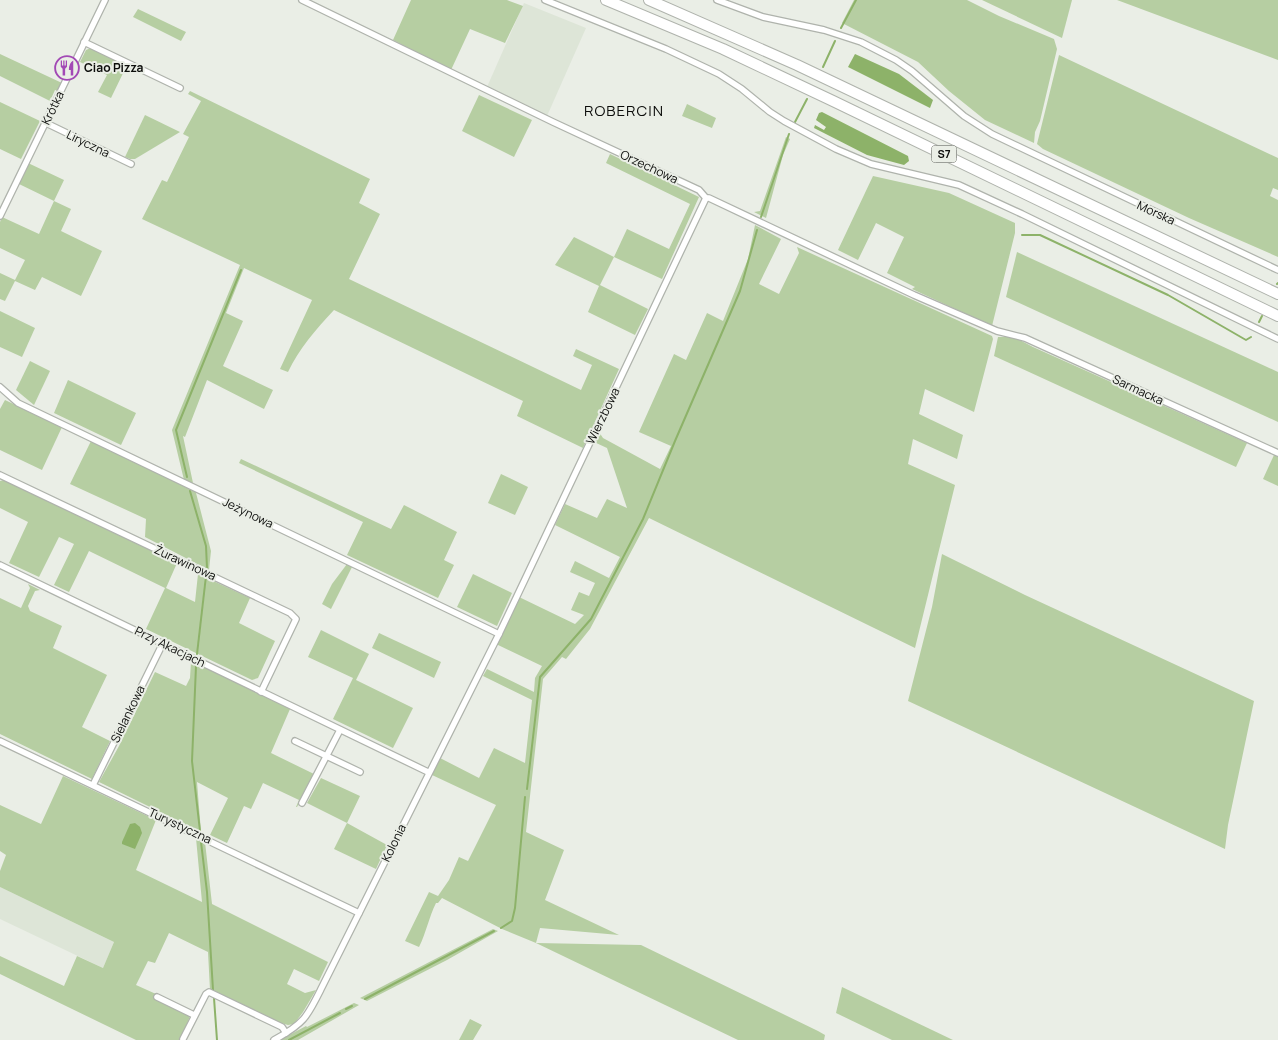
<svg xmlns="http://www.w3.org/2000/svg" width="1278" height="1040" viewBox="0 0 1278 1040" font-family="Manrope,sans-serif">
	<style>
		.built { fill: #dde5d7 }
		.green { fill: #b6cea2 }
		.water { fill: #8db269 }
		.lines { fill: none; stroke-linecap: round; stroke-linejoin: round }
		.stream { stroke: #8db269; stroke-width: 2 }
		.street-casing { stroke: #afb3ac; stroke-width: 8 }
		.highway-casing { stroke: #afb3ac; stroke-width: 12 }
		.street { stroke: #fff; stroke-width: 5.5 }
		.highway { stroke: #fff; stroke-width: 10 }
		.labels { text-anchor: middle; stroke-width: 4; stroke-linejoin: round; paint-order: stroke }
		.shield { fill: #eaeee6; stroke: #4f504d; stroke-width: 1 }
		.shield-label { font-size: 11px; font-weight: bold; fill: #0c0d0b }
		.poi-label { font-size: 12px; font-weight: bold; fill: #0c0d0b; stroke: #eaeee6; text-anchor: start }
		.street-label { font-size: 12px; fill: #0c0d0b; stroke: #eaeee6 }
		.quarter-label { font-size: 15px; letter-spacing: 1px; fill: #0c0d0b; stroke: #eaeee6 }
	</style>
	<rect width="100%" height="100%" fill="#eaeee6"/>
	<g class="built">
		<path d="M524,3L586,28L547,116L487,87Z"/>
		<path d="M0,887L114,942L103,968L0,919Z"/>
	</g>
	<g class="green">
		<path d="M411,0H507L523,6L505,43L470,29L451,70L393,40Z"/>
		<path d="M854,0H967L999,16L1054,39L1057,49L1040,121L1035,132L1034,143L985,120L949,91L918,62L842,23Z"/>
		<path d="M982,0H1072L1062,38Z"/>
		<path d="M1117,0H1278V60Z"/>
		<path d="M138,9L186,32L181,41L133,17Z"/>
		<path d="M91,48L127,65L111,98L98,92L107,75L80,62L86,50Z"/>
		<path d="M0,54L62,83L58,91L55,90L50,101L0,76Z"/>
		<path d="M1059,55L1278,158V190L1273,188L1270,196L1278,200V257L1189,218L1043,149L1037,144Z"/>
		<path d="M190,91L370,179L359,203L380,214L349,279L581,390L592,365L573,356L576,349L619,369L583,448L517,416L523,401L334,310C316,329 299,349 288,372L280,369L312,300L244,268L226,313L243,321L223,366L273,390L264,409L207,380L185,437L183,436L193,483L184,480L172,430L240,265L142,219L162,180L167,182L189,137L183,134L201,101L188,94Z"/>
		<path d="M479,95L532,120L514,157L462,131Z"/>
		<path d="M0,102L40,121L21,159L0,149Z"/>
		<path d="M687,104L716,118L712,128L682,116Z"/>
		<path d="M145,115L180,132L135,159H130L125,157Z"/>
		<path d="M786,137L790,139L783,155L766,218L754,212L760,211Z"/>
		<path d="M610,154L699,197L662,279L614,257L600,285L648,309L635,335L588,312L599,286L555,265L574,237L614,257L627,229L669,249L690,204L606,163Z"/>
		<path d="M28,163L64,180L54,201L71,209L61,231L102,251L81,296L42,277L35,290L15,281L5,301L0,299V273L15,280L25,260L0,248V222L2,217L39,234L54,201L19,184Z"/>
		<path d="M873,176L949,193L1015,223V233L992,326L912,289L915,287L887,273L904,237L876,223L858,260L838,250Z"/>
		<path d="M755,225L781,239L759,284L779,294L799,253L797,247L992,336L993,339L974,412L925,389L919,414L963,435L957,459L913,439L908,464L955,485L915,648L649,518L590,629L566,659L562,657L543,679L526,832L564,850L545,900L619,935L540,928L536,943L641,945L818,1031L825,1035L824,1040H738L536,943L502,929L442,898L438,903H436C429,917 426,933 419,947L405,941L429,892L438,896L449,880L459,857L468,861L496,805L432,775L440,758L479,778L494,748L525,763L532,700L483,676L487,669L534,692L535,678L542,666L496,644L519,597L575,624L584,615L571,610L579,592L589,596L595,583L570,572L575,561L609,578L620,557L555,525L565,504L597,518L607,499L627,508L607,448L594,442L599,432L603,438L660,469L671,446L639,432L674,354L686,360L707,313L723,321L748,259Z"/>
		<path d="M1017,252L1278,372V422L1006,297Z"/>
		<path d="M0,311L35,328L22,357L0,347Z"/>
		<path d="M998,337H1014L1033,347L1247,443L1236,467L994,356Z"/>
		<path d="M30,361L50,371L34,405L16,390Z"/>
		<path d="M68,380L136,413L121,445L54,413Z"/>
		<path d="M5,400L62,427L42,470L0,450V409Z"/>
		<path d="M91,441L195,489L211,551L209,570L145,537L146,519L70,484Z"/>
		<path d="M1274,455L1278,457V486L1263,479Z"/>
		<path d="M241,459L391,529L404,505L457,532L444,560L454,565L438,598L347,555L363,522L239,463Z"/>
		<path d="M501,474L528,487L515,515L488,503Z"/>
		<path d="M4,480L177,563L166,588L195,602L198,574L250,598L239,623L275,641L258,678L252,680L146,629L165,588L89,551L69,592L54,585L74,544L59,537L39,577L9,563L28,522L0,508V481Z"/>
		<path d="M942,554L1025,595L1254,701L1228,825L1225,849L908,701L932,607Z"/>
		<path d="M347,564L352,567L331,609L322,604L332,584Z"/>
		<path d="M473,574L512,593L497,626L457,607Z"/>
		<path d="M28,584L40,590L35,591L28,606L30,611L62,626L53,648L107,675L82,727L110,741L92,779L0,734V598L21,608L30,588Z"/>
		<path d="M321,630L369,654L356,680L413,708L393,748L333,719L353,678L308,657Z"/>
		<path d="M379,633L441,662L434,678L372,648Z"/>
		<path d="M193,660L290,709L271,753L314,774L297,807H296L299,800L263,783L251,809L244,806L227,843L210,835L228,798L197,782L201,832L99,782L119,746L155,672L186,686L190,678L191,662Z"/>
		<path d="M63,776L156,820L136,870L202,902L196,838L205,842L212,904L328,962L319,981L294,969L287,984L305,993L316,990L303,1012L294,1024L288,1025L277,1022L210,990L208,952L169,933L155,963L148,961L136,985L156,994L154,998L190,1016L181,1040H136L0,974V956L64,986L77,956L103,968L114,942L0,887V871L6,855L0,851V805L41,824Z"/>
		<path d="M321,778L360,796L347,823L387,845L376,869L334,849L347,823L307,803Z"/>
		<path d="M493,929L498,931L447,960L367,1001L360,998Z"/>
		<path d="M842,987L953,1040H892L836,1013Z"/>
		<path d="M354,1003L359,1005L298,1040H280L306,1026L307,1027Z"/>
		<path d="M470,1019L482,1025L473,1040H459Z"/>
	</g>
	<g class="water">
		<path d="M855,54L899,74L933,100L930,108L848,67Z"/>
		<path d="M822,112L908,156L909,161L904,165L867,155L816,129L814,128L815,125L824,130L826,127L816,120L819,113Z"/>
		<path d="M135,823L140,827L142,833L135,849L122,844V842L130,824Z"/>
	</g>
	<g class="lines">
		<g class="stream">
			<path d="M841,28L856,0"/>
			<path d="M823,67L835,41"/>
			<path d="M795,122L807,99"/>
			<path d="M761,217L789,134"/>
			<path d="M1022,235H1040L1168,295L1246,340L1251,337"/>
			<path d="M1277,284L1278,283"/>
			<path d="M1259,322L1262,316"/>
			<path d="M187,477L176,430L241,270"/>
			<path d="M190,491L206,546L207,568"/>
			<path d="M197,654L206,576"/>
			<path d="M196,666L192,761L200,831"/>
			<path d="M527,789L540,677L591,619L643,519L675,441L740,291L757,230"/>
			<path d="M201,842L207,892L213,990"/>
			<path d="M501,928L512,921L515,908L525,797"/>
			<path d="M214,998L217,1040"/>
			<path d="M365,999L494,931"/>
			<path d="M346,1009L352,1006"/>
			<path d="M289,1040L340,1013"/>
		</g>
		<g class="street-casing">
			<g id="street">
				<path d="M302,0L553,122L699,190L706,198H709L914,295L997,331L1025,338L1278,453"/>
				<path d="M545,0L666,49L719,74L742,89L770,112L784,121L836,149L871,164L959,185L1022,214L1278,339"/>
				<path d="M717,0L763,17L824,30L861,42L896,60L912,71L964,116L992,134L1278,270"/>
				<path d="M84,42L180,88"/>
				<path d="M46,123L131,164"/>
				<path d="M0,216L105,0"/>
				<path d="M0,387L18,403L499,634"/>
				<path d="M0,475L290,613L296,619L261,692"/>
				<path d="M0,565L428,772"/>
				<path d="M0,741L359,913"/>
				<path d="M295,741L360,772"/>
				<path d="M93,785L163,643"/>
				<path d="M302,803L340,730"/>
				<path d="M157,997L194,1015"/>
				<path d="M183,1039L206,994L209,992L282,1027L286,1033"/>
				<path d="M274,1040C305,1023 307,1017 322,987L499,634L706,198"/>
			</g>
		</g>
		<g class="highway-casing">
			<g id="highway">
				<path d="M606,0L723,49L833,101L1278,316"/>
				<path d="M649,0L797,65L1278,294"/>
			</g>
		</g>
		<use href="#street" class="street"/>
		<use href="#highway" class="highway"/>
	</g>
	<defs>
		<g id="restaurant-ring" transform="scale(1.25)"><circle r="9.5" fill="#eaeee6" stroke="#a249b5" stroke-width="1.5"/><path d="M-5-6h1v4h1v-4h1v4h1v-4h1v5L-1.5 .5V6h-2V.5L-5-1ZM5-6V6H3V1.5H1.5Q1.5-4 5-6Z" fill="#a249b5"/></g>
	</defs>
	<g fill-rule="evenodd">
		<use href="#restaurant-ring" x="67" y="68"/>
	</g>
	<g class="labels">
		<rect class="shield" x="931.5" y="145.5" width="25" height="17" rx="4"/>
		<g class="shield-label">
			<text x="944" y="158">S7</text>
		</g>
		<g class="poi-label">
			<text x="84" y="72">Ciao Pizza</text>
		</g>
		<g class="street-label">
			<text transform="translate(53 108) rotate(-64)" y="4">Krótka</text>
			<text transform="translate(88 144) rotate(26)" y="4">Liryczna</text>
			<text transform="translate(649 167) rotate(25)" y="4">Orzechowa</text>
			<text transform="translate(1156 213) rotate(25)" y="4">Morska</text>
			<text transform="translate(1138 390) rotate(25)" y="4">Sarmacka</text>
			<text transform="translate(603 416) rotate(-64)" y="4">Wierzbowa</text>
			<text transform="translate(248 513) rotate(26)" y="4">Jeżynowa</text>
			<text transform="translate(185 563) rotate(25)" y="4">Żurawinowa</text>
			<text transform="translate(170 647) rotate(26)" y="4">Przy Akacjach</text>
			<text transform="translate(128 714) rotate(-64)" y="4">Sielankowa</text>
			<text transform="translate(180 826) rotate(25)" y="4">Turystyczna</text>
			<text transform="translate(394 843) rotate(-64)" y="4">Kolonia</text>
		</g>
		<g class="quarter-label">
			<text x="624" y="116">ROBERCIN</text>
		</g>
	</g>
</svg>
